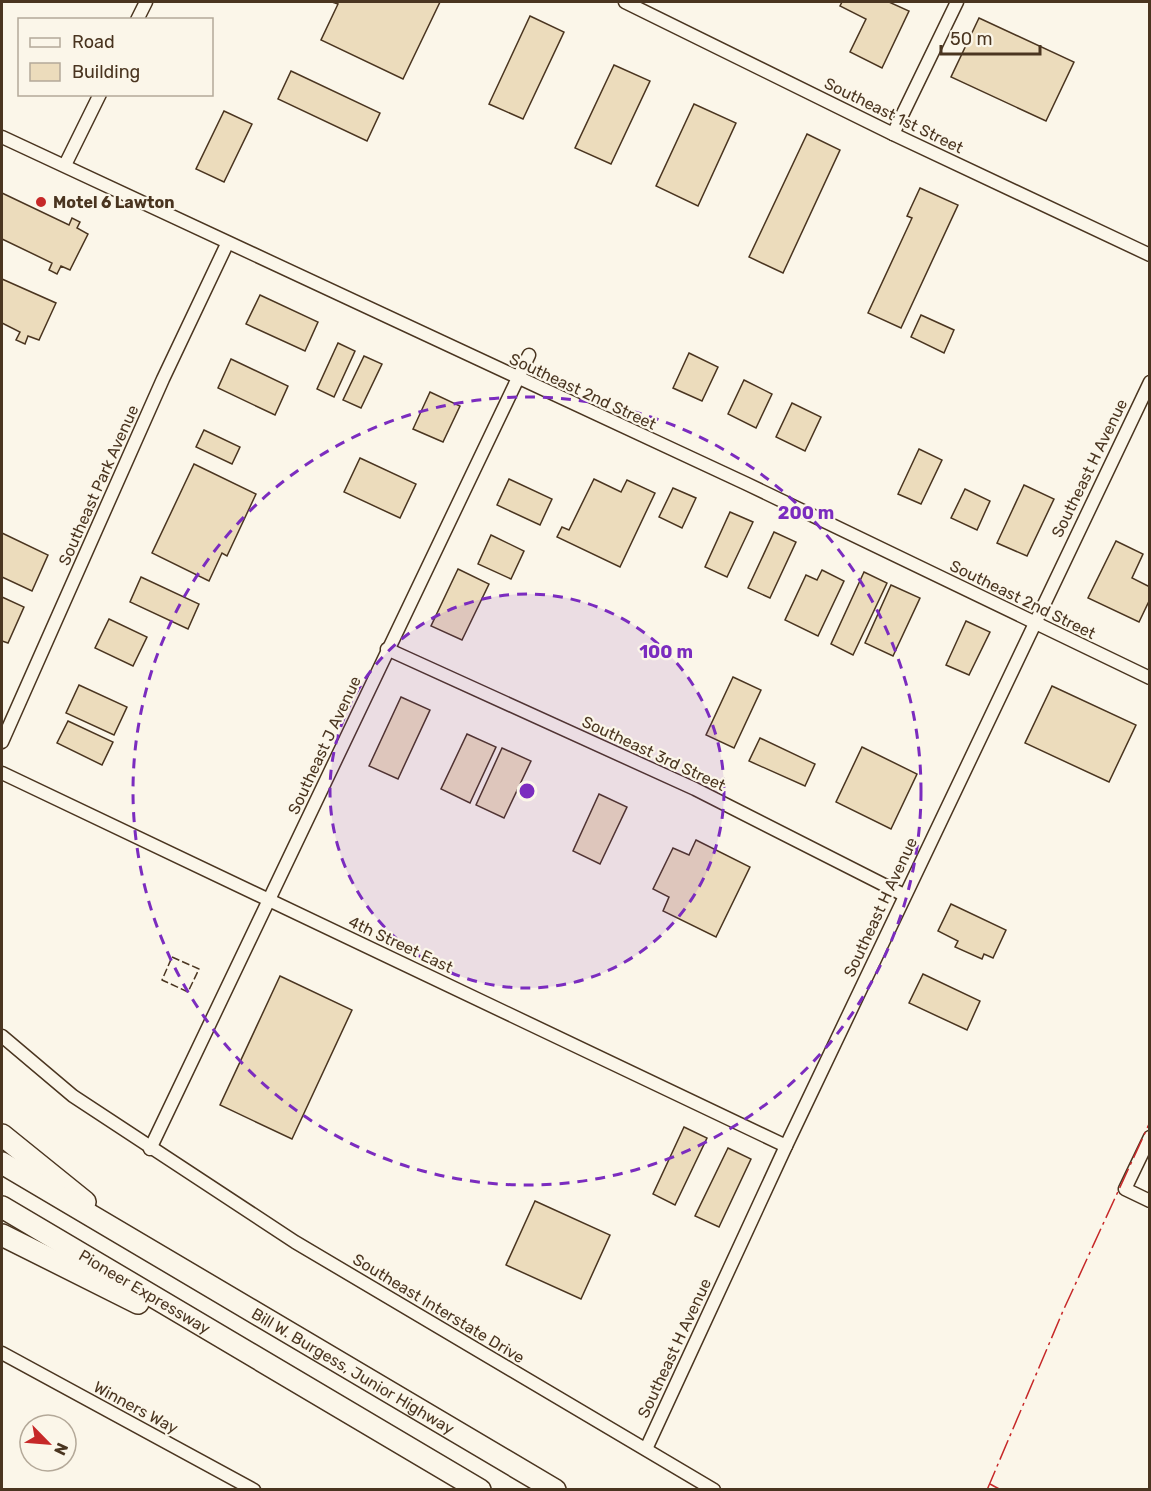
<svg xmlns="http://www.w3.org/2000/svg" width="1151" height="1491" viewBox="0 0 1151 1491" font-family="Rubik,sans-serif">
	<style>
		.building { fill: #ecdcbc; stroke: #4a3520; stroke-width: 1.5 }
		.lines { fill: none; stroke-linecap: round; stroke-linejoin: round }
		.minor-casing { stroke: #4a3520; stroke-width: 15 }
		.motorway-casing { stroke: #4a3520; stroke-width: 24 }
		.minor { stroke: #fbf6e9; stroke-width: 12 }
		.motorway { stroke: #fbf6e9; stroke-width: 21 }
		.fence { stroke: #4a3520; stroke-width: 1.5; stroke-dasharray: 8 3; stroke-linecap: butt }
		.power { stroke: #c62828; stroke-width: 1.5; stroke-dasharray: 21 4.5 3 4.5; stroke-linecap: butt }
		.ring { fill: none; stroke: #7b2cbf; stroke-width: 3; stroke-dasharray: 10 8 }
		.poi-dot { fill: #c62828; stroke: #fbf6e9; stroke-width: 2 }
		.labels { text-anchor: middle; stroke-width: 4.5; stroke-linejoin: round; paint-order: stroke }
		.street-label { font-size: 16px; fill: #4a3520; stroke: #fbf6e9 }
		.poi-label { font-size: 16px; font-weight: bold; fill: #4a3520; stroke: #fbf6e9; text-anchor: start }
		.centre { fill: #7b2cbf; stroke: #fbf6e9; stroke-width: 3 }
		.ring-label { font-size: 18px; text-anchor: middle; font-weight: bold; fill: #7b2cbf; stroke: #fbf6e9; stroke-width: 4.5; stroke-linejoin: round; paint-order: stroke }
	</style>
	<rect width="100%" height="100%" fill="#fbf6e9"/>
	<g class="building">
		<path d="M332,2H440L403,79L321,40L338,4Z"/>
		<path d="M842,2H889L909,11L882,68L850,52L866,19L840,6Z"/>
		<path d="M530,16L564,32L523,119L489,104Z"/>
		<path d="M979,18L1074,62L1046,121L951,77Z"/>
		<path d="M614,65L650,81L611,164L575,148Z"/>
		<path d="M291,71L380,113L367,141L278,99Z"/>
		<path d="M694,104L736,123L698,206L656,186Z"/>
		<path d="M224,111L252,124L224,182L196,169Z"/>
		<path d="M807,134L840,150L783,273L749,257Z"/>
		<path d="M920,188L958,205L901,328L868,313L912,218L907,216Z"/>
		<path d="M2,193L69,225L72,218L80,222L77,228L88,234L70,270L61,266L57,274L49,270L52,263L2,239Z"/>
		<path d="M2,279L56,303L39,340L28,336L25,344L16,340L20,332L2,323Z"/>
		<path d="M260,295L318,322L305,351L246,324Z"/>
		<path d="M921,315L954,330L944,353L911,337Z"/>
		<path d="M338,343L355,351L334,397L317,389Z"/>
		<path d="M689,353L718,367L702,401L673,388Z"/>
		<path d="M364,356L382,364L361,408L343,400Z"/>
		<path d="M231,359L288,386L275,415L218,388Z"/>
		<path d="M744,380L772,394L756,428L728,414Z"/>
		<path d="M430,392L460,406L443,442L413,429Z"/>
		<path d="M792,403L821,417L805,451L776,437Z"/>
		<path d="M204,430L240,447L232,464L196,447Z"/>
		<path d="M919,449L942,460L921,504L898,494Z"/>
		<path d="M360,458L416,484L400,518L344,492Z"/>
		<path d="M194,464L256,494L227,556L222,553L209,581L152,553Z"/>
		<path d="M509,479L552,499L540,525L497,505Z"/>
		<path d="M594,479L621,492L627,480L655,493L620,567L557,537L562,527L569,530Z"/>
		<path d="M1024,485L1054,499L1027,556L997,543Z"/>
		<path d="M673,488L696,498L682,528L659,517Z"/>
		<path d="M965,489L990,501L977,530L951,518Z"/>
		<path d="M730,512L753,522L727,577L705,567Z"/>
		<path d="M774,532L796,542L770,598L748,588Z"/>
		<path d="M2,533L48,555L32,591L2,577Z"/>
		<path d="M491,535L524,551L511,579L478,564Z"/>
		<path d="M1116,541L1143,554L1132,578L1150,587V599L1139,622L1088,598Z"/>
		<path d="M458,569L489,584L462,640L431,626Z"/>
		<path d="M822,570L844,581L818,636L785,620L806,575L817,580Z"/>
		<path d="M864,572L887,583L853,655L831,644Z"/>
		<path d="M141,577L199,604L188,629L130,602Z"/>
		<path d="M891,585L920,598L893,656L865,643Z"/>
		<path d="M2,597L24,607L8,643L2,641Z"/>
		<path d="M109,619L147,637L133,666L95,648Z"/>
		<path d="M966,621L990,632L969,675L946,665Z"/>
		<path d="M733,677L761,690L734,748L706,735Z"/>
		<path d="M79,685L127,707L114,735L66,713Z"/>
		<path d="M1052,686L1136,725L1109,782L1025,743Z"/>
		<path d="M401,697L430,710L398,779L369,766Z"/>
		<path d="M68,721L113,742L102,765L57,743Z"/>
		<path d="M467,734L496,747L470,803L441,789Z"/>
		<path d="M760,738L815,764L805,786L749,761Z"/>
		<path d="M862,747L917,774L891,829L836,802Z"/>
		<path d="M502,748L531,761L504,818L476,805Z"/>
		<path d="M599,794L627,807L600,864L573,851Z"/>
		<path d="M696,840L750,867L716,937L663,911L669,897L653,889L673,848L689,855Z"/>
		<path d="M951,904L1006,930L993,958L984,954L982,959L955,947L958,941L938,931Z"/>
		<path d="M923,974L980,1001L967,1030L909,1003Z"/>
		<path d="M280,976L352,1010L292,1139L220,1105Z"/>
		<path d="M684,1127L707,1138L675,1205L653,1194Z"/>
		<path d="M728,1148L751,1159L719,1227L695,1216Z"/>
		<path d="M535,1201L610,1235L581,1299L506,1265Z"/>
	</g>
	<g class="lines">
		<g class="minor-casing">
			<g id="minor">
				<path d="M625,2L893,134L1150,255"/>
				<path d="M137,20L146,2"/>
				<path d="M893,134L957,2"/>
				<path d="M2,137L747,484L1150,678"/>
				<path d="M65,165L100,94"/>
				<path d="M387,649L695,789L904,895"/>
				<path d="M2,742L163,379L227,244"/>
				<path d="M2,773L786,1146"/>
				<path d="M2,1036L73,1096L295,1242L714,1490"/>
				<path d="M1150,1137L1125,1189L1150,1201"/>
				<path d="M150,1149L529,355"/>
				<path d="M2,1353L254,1490"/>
				<path d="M646,1449L786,1146L1150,382"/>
			</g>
		</g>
		<g class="motorway-casing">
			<g id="motorway">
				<path d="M2,1135L85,1202"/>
				<path id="s1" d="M2,1163L555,1490"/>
				<path id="s2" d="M2,1207L480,1490"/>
				<path d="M2,1235L138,1303"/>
			</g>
		</g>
		<use href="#minor" class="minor"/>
		<use href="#motorway" class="motorway"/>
		<path class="fence" d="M172,957L199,969L188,992L162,980Z"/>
		<g class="power">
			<path d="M990,1484L1001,1490"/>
			<path d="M987,1490L1063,1311L1150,1122"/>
		</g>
	</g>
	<circle cx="527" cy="791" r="197" fill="#7b2cbf" fill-opacity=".12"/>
	<g class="ring">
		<circle cx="527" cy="791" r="197"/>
		<circle cx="527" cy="791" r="394"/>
	</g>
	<circle class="poi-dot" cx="41" cy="202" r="6"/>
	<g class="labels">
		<g class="street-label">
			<text transform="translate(894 115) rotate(26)" y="6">Southeast 1st Street</text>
			<text transform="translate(583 391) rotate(25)" y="6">Southeast 2nd Street</text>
			<text transform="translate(1089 468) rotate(-64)" y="6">Southeast H Avenue</text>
			<text transform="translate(98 485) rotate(-66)" y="6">Southeast Park Avenue</text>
			<text transform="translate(1023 599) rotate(26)" y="6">Southeast 2nd Street</text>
			<text transform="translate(324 745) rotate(-65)" y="6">Southeast J Avenue</text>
			<text transform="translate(654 753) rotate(25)" y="6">Southeast 3rd Street</text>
			<text transform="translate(880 907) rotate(-65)" y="6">Southeast H Avenue</text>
			<text transform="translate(401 944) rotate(25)" y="6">4th Street East</text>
			<text dy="6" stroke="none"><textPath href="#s2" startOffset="166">Pioneer Expressway</textPath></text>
			<text transform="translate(439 1308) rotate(31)" y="6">Southeast Interstate Drive</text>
			<text transform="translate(674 1348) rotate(-65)" y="6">Southeast H Avenue</text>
			<text dy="6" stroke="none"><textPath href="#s1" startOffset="408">Bill W. Burgess, Junior Highway</textPath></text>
			<text transform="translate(136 1407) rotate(28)" y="6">Winners Way</text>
		</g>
		<g class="poi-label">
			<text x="53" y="208">Motel 6 Lawton</text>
		</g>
	</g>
	<circle cx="527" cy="791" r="9" class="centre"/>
	<g class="ring-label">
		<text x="806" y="519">200 m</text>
		<text x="666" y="658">100 m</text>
	</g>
	<rect width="1151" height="1491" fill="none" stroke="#4a3520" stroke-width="6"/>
	<rect x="18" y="18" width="195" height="78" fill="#fbf6e9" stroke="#b4a999" stroke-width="1.5"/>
	<rect x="30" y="38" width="30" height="9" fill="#fbf6e9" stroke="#b4a999" stroke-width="1.5"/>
	<text x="72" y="48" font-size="18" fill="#4a3520">Road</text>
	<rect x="30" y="63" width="30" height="18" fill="#ecdcbc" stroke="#b4a999" stroke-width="1.5"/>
	<text x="72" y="78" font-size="18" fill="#4a3520">Building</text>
	<g transform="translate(48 1443) rotate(115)"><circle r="28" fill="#fbf6e9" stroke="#b4a999" stroke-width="1.5"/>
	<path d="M0-4.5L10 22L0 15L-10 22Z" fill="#c62828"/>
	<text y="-9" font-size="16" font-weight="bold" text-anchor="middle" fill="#4a3520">N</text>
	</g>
	<path d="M941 45v9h99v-9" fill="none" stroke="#4a3520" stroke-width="3"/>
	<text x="950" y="45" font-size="18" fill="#4a3520" stroke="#fbf6e9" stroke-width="4.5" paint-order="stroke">50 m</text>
</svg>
